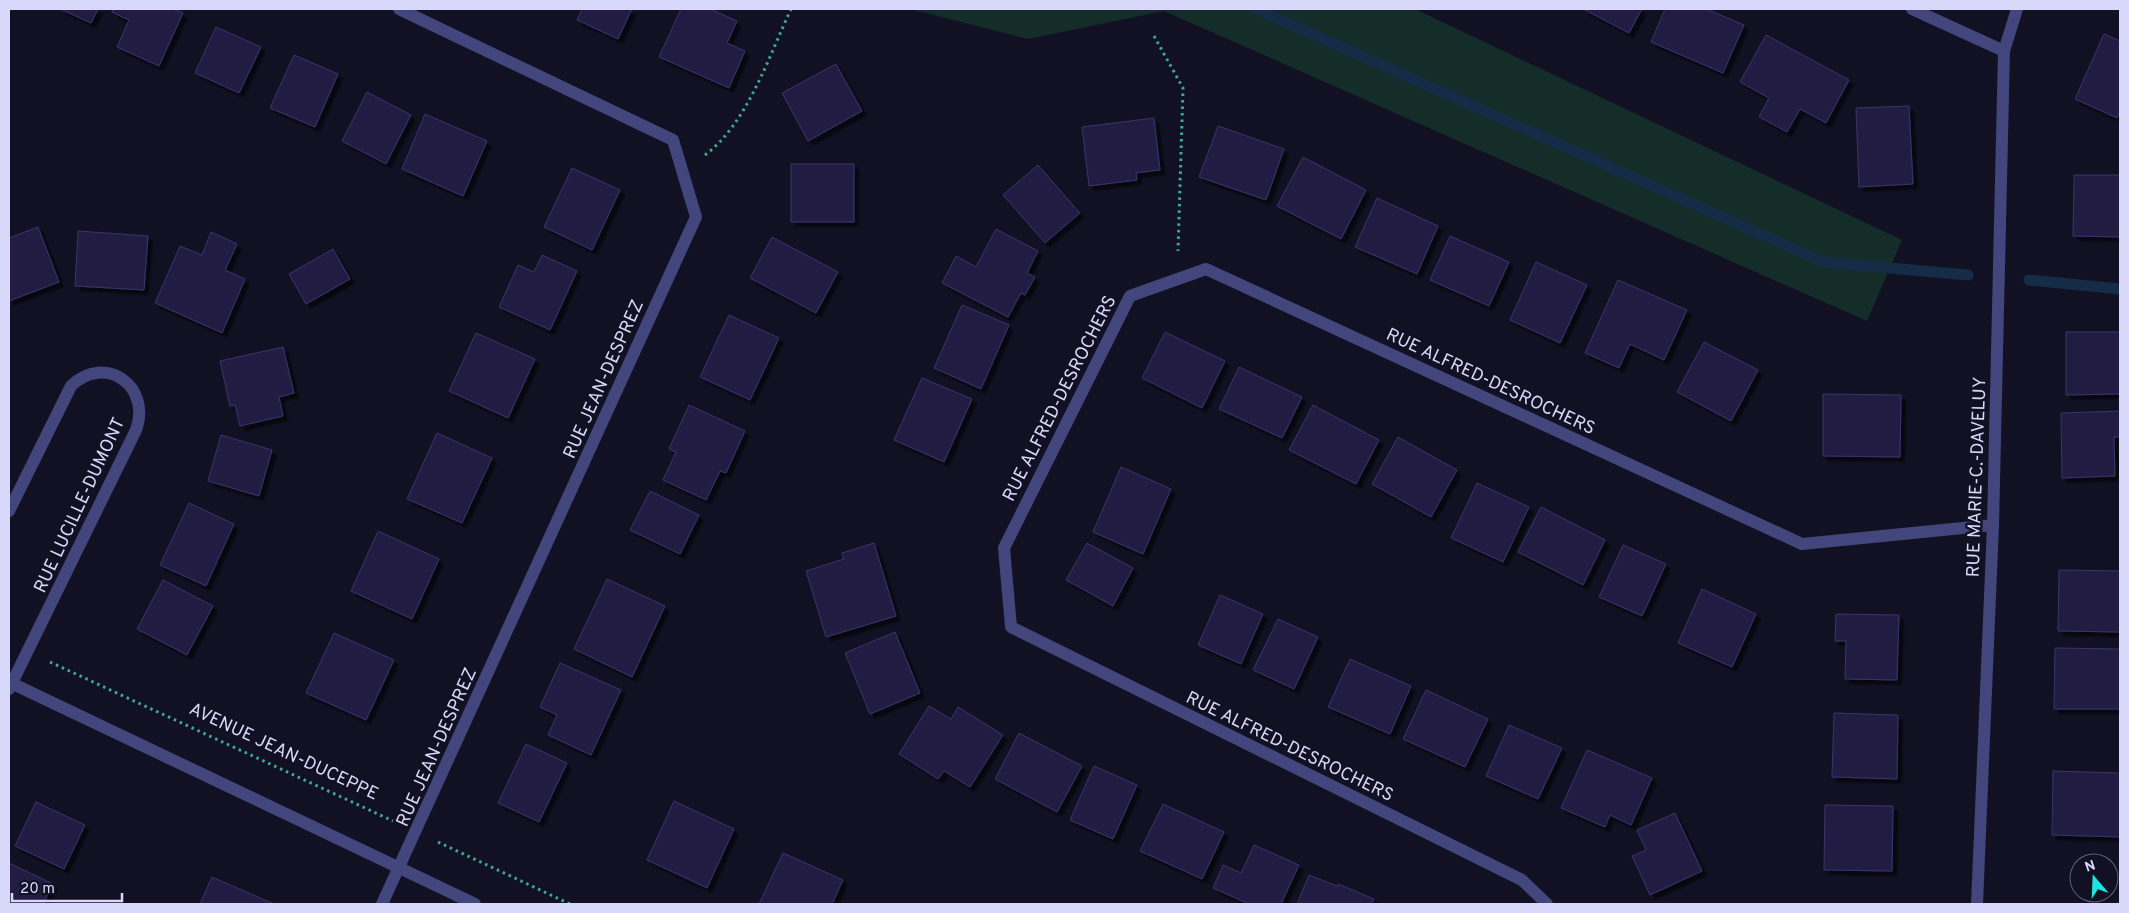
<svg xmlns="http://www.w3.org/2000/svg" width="2129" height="913" font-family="Overpass,sans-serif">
	<defs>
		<filter id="shadow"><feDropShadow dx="4.5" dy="4.5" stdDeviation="1" flood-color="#0009"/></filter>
	</defs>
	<rect width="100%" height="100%" fill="#121123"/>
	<path fill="#152d29" d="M910,9H1415L1902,240L1867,321L1164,11L1028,39Z"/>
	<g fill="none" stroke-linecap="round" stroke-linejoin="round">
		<path stroke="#142c45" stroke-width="11" d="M1256,9L1823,262L1968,275
			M2029,280L2120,289"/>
	</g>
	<path fill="#231f42" stroke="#39346c" filter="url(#shadow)" d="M60,9H98L91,23Z
		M113,9H173L183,13L159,66L117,47L129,20L112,12Z
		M582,9H632L618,39L577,20Z
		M681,9H710L737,21L727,43L745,51L729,88L659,57Z
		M1583,9H1642L1629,33Z
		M1665,9H1706L1744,25L1723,73L1651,42Z
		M216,27L261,47L239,93L195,73Z
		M2104,34L2120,41V111L2117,118L2075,99Z
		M1766,35L1849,80L1826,123L1800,109L1787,132L1759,117L1769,98L1740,82Z
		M294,55L338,74L315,127L270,108Z
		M836,64L862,111L808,141L782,93Z
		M367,92L411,115L386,164L342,141Z
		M1909,106L1913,184L1859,187L1856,108Z
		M425,114L487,141L463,196L402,169Z
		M1154,118L1160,170L1136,173L1137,180L1089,186L1082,127Z
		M1218,126L1284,149L1266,200L1199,177Z
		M1303,157L1366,190L1341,239L1277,206Z
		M791,164H854V222H791Z
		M1038,165L1080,213L1045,243L1003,195Z
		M572,168L620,190L592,250L544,227Z
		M2074,175H2120V237L2073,236Z
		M1377,198L1438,226L1417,274L1355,247Z
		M38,227L59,282L9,301V238Z
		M996,229L1038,251L1027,273L1035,277L1025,295L1021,293L1008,317L942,283L956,256L976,267Z
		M78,231L148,236L144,290L75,286Z
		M211,232L237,244L225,270L245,279L222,333L155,303L180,246L202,255Z
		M1450,236L1509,262L1489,306L1430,280Z
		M772,237L838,272L816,313L750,278Z
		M333,249L350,279L306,304L289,274Z
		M542,255L577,271L550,330L499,307L518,265L534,272Z
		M1536,262L1587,285L1560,343L1510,320Z
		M1618,280L1687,310L1664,360L1630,344L1619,368L1585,353Z
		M962,305L1009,325L981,389L934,368Z
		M729,315L779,338L750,400L700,377Z
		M1165,332L1225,361L1202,408L1142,378Z
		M2066,332H2120V394L2066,395Z
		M476,333L535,359L508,418L449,391Z
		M1704,342L1758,370L1731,421L1677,392Z
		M283,347L294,393L279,397L283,416L240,426L235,405L230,406L220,361Z
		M1239,367L1302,397L1282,438L1219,409Z
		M922,378L972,399L944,462L894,440Z
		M1823,394L1901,395L1900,457L1823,456Z
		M689,405L745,431L726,473L720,471L706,500L663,480L676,452L669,449Z
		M1313,405L1379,440L1356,484L1289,450Z
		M2120,411V437H2114L2115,476L2062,478L2061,413Z
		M437,433L492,458L462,523L407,499Z
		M221,435L272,450L259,496L208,481Z
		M1398,437L1457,470L1431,517L1372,484Z
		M1121,467L1171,489L1143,554L1093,532Z
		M1477,483L1529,507L1503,562L1451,538Z
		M650,491L699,515L680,554L630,530Z
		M189,503L234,524L206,586L160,565Z
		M1541,507L1605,540L1583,585L1518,552Z
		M378,531L439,559L412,619L351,591Z
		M874,543L896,616L826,637L806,571L844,559L842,553Z
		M1087,543L1133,568L1113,606L1066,580Z
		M1623,545L1666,564L1642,616L1599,597Z
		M2059,570L2120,571V632L2058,631Z
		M607,579L665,606L632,677L574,649Z
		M163,580L213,606L187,655L137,629Z
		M1702,589L1756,614L1732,667L1678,643Z
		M1220,595L1263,614L1241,664L1198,645Z
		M1836,614L1899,615L1897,680L1845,679L1846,641H1835Z
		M1278,619L1318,637L1294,689L1253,670Z
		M895,632L920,693L870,714L845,653Z
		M334,633L394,660L366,720L306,693Z
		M2055,648L2120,649V709H2054Z
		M1350,659L1411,686L1390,734L1328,707Z
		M560,663L621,690L591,755L548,735L557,715L540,707Z
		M1426,690L1488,719L1465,767L1403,739Z
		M929,706L951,719L958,707L1003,735L970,787L944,771L938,779L899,754Z
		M1834,713L1898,715L1897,779L1832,777Z
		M1509,725L1562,748L1538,799L1486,776Z
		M1019,733L1082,766L1057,812L995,779Z
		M526,744L567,763L539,822L498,803Z
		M1587,750L1652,778L1631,825L1610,815L1605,827L1561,808Z
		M1094,766L1137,785L1113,839L1070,820Z
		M2053,771L2120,773V837L2052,835Z
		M674,801L734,829L707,888L647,860Z
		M36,802L85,825L64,869L15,846Z
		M1163,804L1224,832L1202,879L1140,851Z
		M1825,805L1893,806L1892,871L1824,870Z
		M1675,813L1702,871L1650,895L1632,856L1646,850L1637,830Z
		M1254,845L1299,865L1281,904H1249L1213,888L1223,865L1241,873Z
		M783,853L843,880L832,904H759Z
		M9,863L53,884L43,904H9Z
		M1309,875L1337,886L1338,884L1374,899L1371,904H1297Z
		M212,877L274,904H200Z"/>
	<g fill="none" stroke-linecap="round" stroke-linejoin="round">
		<path stroke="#3daa97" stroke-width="3" stroke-dasharray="2.5 4" stroke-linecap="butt" d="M1154,36L1183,88L1178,251
			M705,155C747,124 769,56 791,9
			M50,662L393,821
			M438,842L570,904"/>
		<path stroke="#42467d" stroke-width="12" d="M1912,9L2004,51
			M9,511L71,386C105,353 152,386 136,430L9,689
			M9,682L475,904
			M382,904L696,217L673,140L399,9
			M1547,904L1522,880L1011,627L1004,548L1130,296L1206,269L1802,544L1993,525
			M1977,904L1993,525L2004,51L2017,9"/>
	</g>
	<g text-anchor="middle" stroke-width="5" stroke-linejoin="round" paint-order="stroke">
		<g font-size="18" fill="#d8d8fb" stroke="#121123">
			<text transform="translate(603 379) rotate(-66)" y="6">RUE JEAN-DESPREZ</text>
			<text transform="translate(1491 381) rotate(25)" y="6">RUE ALFRED-DESROCHERS</text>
			<text transform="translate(1059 398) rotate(-63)" y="6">RUE ALFRED-DESROCHERS</text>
			<text transform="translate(1976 477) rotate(-88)" y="6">RUE MARIE-C.-DAVELUY</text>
			<text transform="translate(79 505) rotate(-65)" y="6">RUE LUCILLE-DUMONT</text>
			<text transform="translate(1290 746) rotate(26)" y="6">RUE ALFRED-DESROCHERS</text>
			<text transform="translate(436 747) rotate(-66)" y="6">RUE JEAN-DESPREZ</text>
			<text transform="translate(284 751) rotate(25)" y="6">AVENUE JEAN-DUCEPPE</text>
		</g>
	</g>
	<rect width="2129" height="913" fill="none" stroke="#d8d8fb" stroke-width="20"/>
	<g transform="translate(2094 878) rotate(341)"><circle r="24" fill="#121123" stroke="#616179"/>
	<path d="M0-4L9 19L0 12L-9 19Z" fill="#1ae5e3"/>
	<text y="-8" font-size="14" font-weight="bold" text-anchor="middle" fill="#d8d8fb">N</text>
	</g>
	<path d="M12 893v8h110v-8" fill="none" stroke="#d8d8fb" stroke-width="2.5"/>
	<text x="20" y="893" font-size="15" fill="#d8d8fb" stroke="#121123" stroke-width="4" paint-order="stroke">20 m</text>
</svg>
